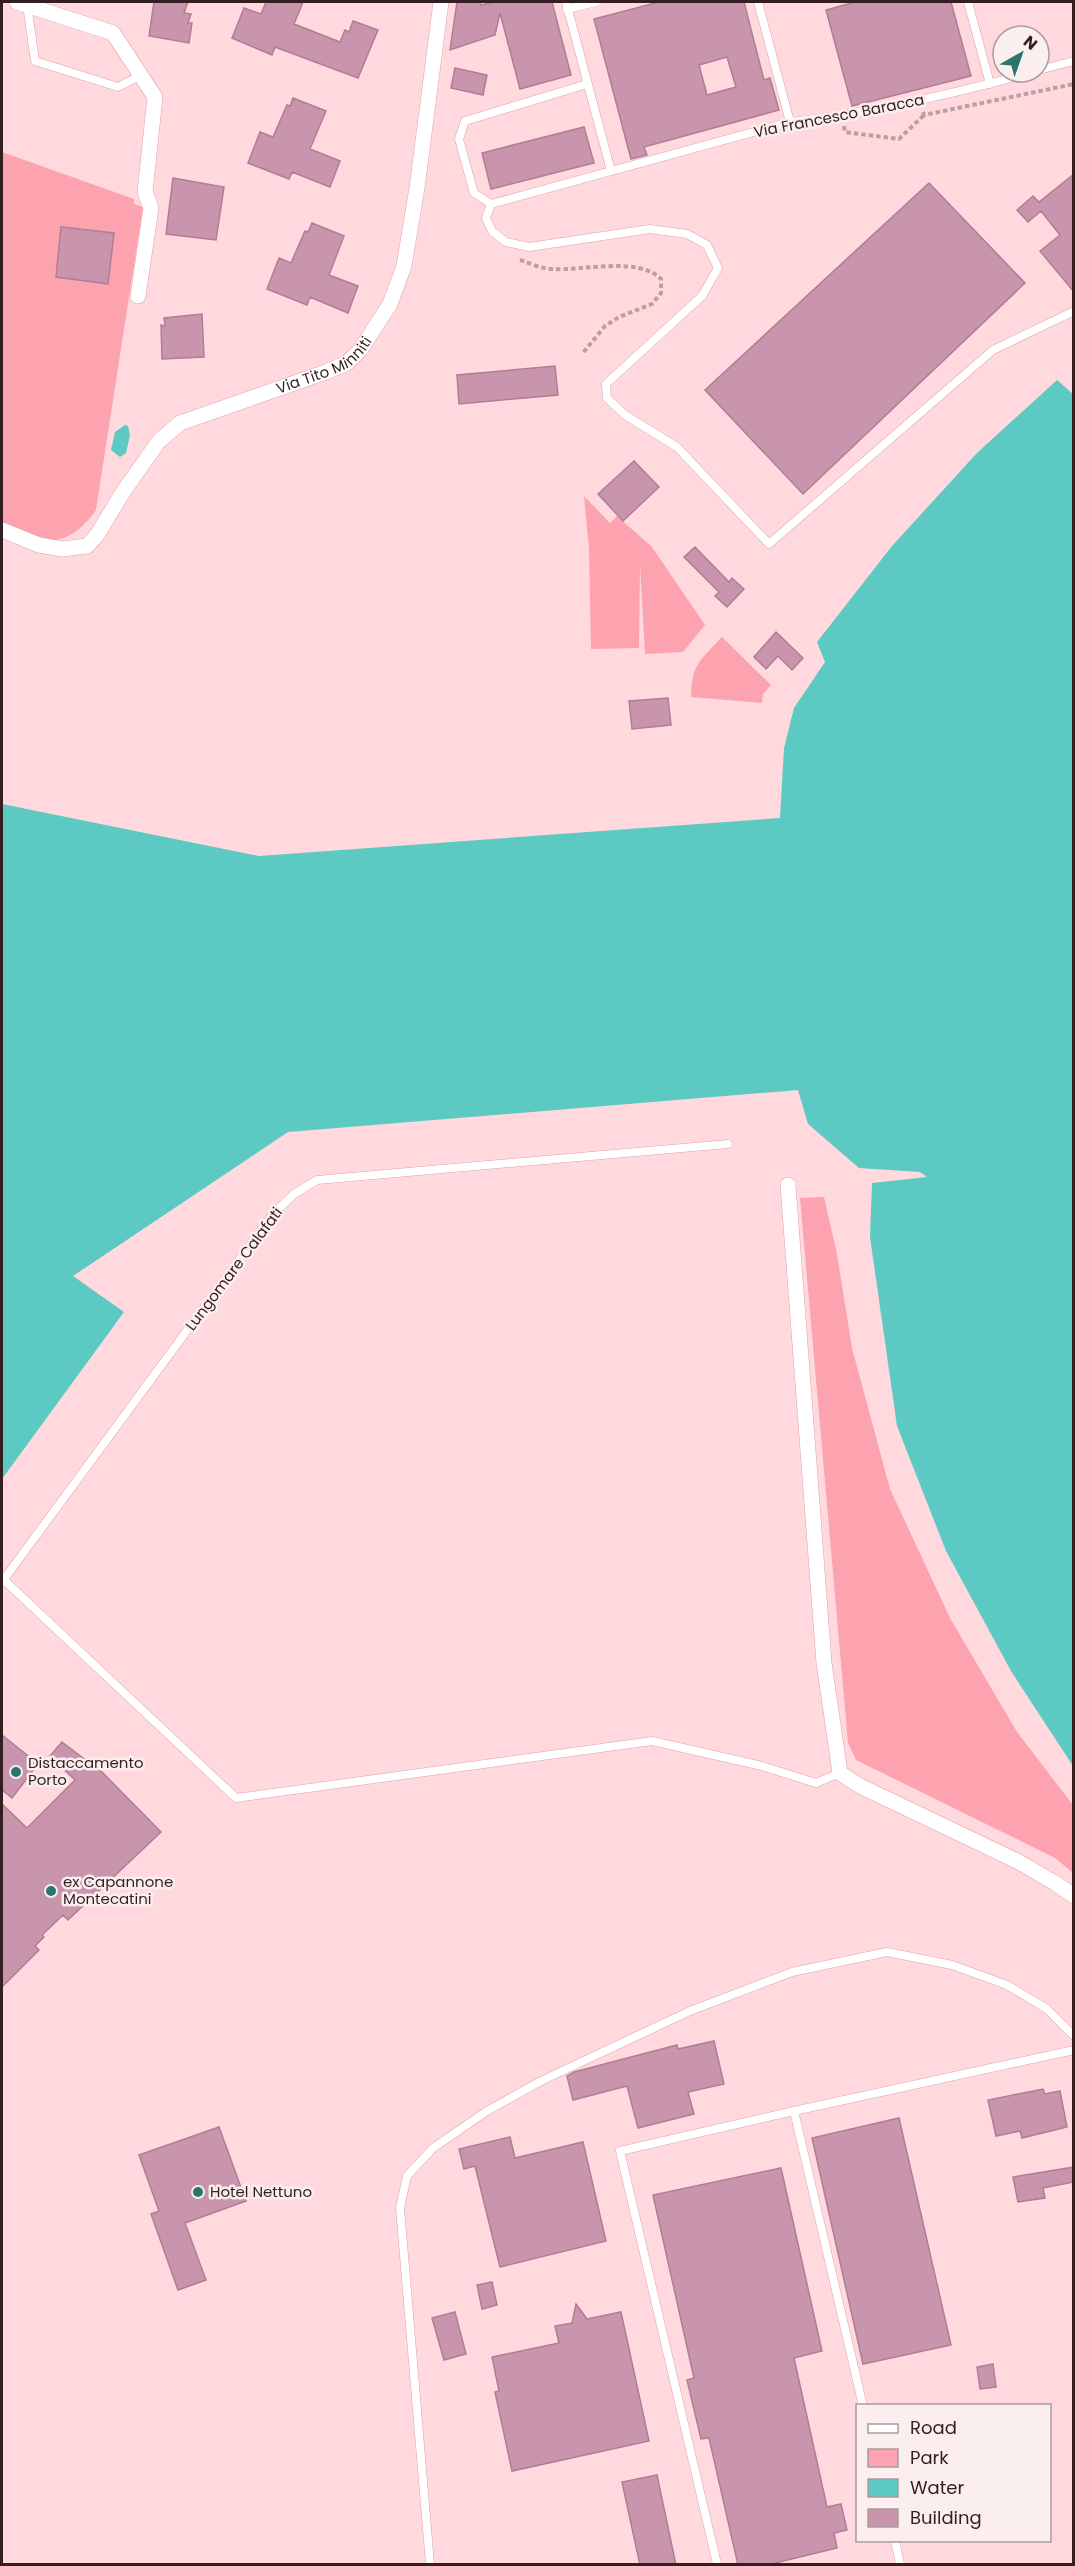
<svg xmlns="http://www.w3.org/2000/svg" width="1075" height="2566" font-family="Poppins,sans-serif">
	<rect width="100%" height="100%" fill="#ffd9de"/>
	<path fill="#fda3b0" d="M2,152L134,199V204L143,207L96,510C85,526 67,543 46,540C32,539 15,529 2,524Z
		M584,496L610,523L617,516L652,547L705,625L683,652L645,654L640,565L639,648L591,649L589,549Z
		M722,637L771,685L763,694L762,703L691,697C692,663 700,661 722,637Z
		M824,1197L837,1254L852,1348L890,1489L950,1618L1017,1732L1073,1805V1873L1055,1858L856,1760L848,1743L800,1198Z"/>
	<path fill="#5cc9c2" d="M1057,380L1074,395L1073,1766L1011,1671L946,1551L897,1426L870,1237L872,1183L927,1177L920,1172L859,1168L808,1124L798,1090L288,1132L73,1276L124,1312L2,1479V804L259,856L780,818L784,748L794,708L825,662L817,642L892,546L977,453Z
		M125,425L128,426L130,435L126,453L120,457L111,450L115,432Z"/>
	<path fill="#c995ad" stroke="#b07d95" stroke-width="1.5" fill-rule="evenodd" d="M154,2H188L184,13L191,14L188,23H192L189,43L149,36Z
		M266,2H303L294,24L340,42L345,30L349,32L353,21L378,30L358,78L275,47L272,55L232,38L244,8L261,14Z
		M457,2H480L481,5L495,2H552L571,75L520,89L500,13L495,35L450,50Z
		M659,2H744L764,80L770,78L779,110L644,147L647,155L631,159L594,19ZM727,57L736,87L707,95L699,65Z
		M855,2H951L971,76L852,106L826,10Z
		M455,68L487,75L483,95L451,88Z
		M293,98L326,111L310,149L340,161L330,187L292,172L289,179L248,163L260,132L273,137L287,105L290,106Z
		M584,127L594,163L491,189L482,153Z
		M1074,174V292L1040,251L1060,235L1041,211L1028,222L1017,210L1033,196L1039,202Z
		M173,178L224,187L216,240L166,234Z
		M929,183L1025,283L803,494L705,390Z
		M312,223L344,236L329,275L358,286L348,313L310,297L307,305L267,289L279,258L291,263L305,231L308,232Z
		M61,227L114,233L108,284L56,277Z
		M202,314L204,357L162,359L161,325L165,326L164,318Z
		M555,366L558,395L459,404L457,375Z
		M634,461L659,487L623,521L598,494Z
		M695,547L729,582L732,578L744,589L727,607L715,596L719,592L684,557Z
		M776,632L803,658L792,670L778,656L766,669L754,657Z
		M668,698L671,725L632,729L629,701Z
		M2,1735L38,1764L12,1798L2,1790Z
		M62,1742L91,1764L93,1763L161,1832L68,1920L63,1915L42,1935L44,1937L35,1946L39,1950L2,1987V1804L27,1828L75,1780L50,1756Z
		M714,2041L724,2084L688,2092L694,2114L638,2128L627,2086L573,2100L567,2076L574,2072L677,2045L678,2049Z
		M1043,2089L1045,2094L1060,2091L1067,2127L1022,2138L1020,2131L996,2136L988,2100Z
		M899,2118L951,2345L863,2364L812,2138Z
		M219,2127L246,2201L185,2223L206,2280L178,2290L151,2214L159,2211L139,2155Z
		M510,2137L515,2158L583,2142L606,2241L500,2267L475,2166L464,2169L459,2149Z
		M1074,2167V2182L1043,2188L1045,2198L1018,2202L1013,2177Z
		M781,2168L822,2351L794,2358L827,2507L841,2504L847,2530L834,2533L837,2548L767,2565H738L709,2438L701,2439L687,2380L694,2378L653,2195Z
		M492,2282L497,2305L482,2309L477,2285Z
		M576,2304L587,2319L621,2312L649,2441L512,2471L495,2392L499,2391L492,2357L559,2343L555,2326L572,2323Z
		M455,2312L466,2354L444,2360L432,2318Z
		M993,2364L996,2387L980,2389L977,2367Z
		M657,2475L676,2565H640L622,2482Z"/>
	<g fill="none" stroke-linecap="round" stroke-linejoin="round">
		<defs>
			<path id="service" d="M566,2L611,171
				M758,2L790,122
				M968,2L990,84
				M27,5L35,61L118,87L141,75
				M567,9L596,2
				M1039,70L1074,61
				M587,84L465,121L459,139L474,193L491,204L790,122C872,113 953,94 1033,72
				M491,204L486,218L492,231L506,242L529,247L650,229L687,234L707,245L718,268L702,296L606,384L607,398L625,415L677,447L769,544L993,350L1074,311
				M4,1580L236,1798L652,1741L762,1766L816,1783L840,1773
				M2,1582L272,1215L294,1194L317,1180L728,1144
				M794,2111L863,2406
				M895,2540L900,2564
				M430,2564L400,2208L407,2176L433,2148L487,2111L541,2081L690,2011L792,1972L887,1952L952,1965L1007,1985L1047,2009L1074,2036
				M717,2564L620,2151L794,2111L1074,2050"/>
			<g id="minor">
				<path d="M17,2L113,33L155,97L145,192L151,208L138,296"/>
				<path id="s1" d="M2,530L39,545L62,549L87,546L97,535L123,492L159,441L180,423L326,372L347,363L361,349L390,304L404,266L417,188L441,2"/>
				<path d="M788,1185L824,1663L840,1773L860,1786L1017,1861L1055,1883L1074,1896"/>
			</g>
		</defs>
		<use href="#service" stroke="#dea3ab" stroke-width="9"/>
		<use href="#minor" stroke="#dea3ab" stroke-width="16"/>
		<path stroke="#bf9ea3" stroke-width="4" stroke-dasharray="4.5 3" stroke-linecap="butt" d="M923,112L924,115L1074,84
			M844,126L845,132L899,139L924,115
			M520,260C530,263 541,269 552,269C582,271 639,256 661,279V293L652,304L619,317L605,326L582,354"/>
		<use href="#service" stroke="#fff" stroke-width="8"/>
		<use href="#minor" stroke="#fff" stroke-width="15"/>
	</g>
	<g fill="#2b7470" stroke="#fbeeef" stroke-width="2">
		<circle cx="16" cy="1772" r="6"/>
		<circle cx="51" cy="1891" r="6"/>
		<circle cx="198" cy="2192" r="6"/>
	</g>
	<g text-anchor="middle" stroke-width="5" stroke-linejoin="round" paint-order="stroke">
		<g font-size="15" fill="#341e22" stroke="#fbeeef">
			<text transform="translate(839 116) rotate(-11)" y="5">Via Francesco Baracca</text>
			<text dy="5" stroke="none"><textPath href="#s1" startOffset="400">Via Tito Minniti</textPath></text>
			<text transform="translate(234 1269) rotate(-53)" y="5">Lungomare Calafati</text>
		</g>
		<g font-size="15" fill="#341e22" stroke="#fbeeef" text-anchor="start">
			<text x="28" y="1768">Distaccamento<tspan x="28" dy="17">Porto</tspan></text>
			<text x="63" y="1887">ex Capannone<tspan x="63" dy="17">Montecatini</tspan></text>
			<text x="210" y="2197">Hotel Nettuno</text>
		</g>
	</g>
	<rect width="1075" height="2566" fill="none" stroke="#341e22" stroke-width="6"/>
	<rect x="856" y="2404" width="195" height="138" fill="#fbeeef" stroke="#ab9b9d" stroke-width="1.5"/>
	<rect x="868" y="2424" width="30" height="9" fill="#ffffff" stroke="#ab9b9d" stroke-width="1.5"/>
	<text x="910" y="2434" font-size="18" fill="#341e22">Road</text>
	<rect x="868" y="2449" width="30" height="18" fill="#fda3b0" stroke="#ab9b9d" stroke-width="1.5"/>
	<text x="910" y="2464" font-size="18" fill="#341e22">Park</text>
	<rect x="868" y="2479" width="30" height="18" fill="#5cc9c2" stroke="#ab9b9d" stroke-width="1.5"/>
	<text x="910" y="2494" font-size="18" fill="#341e22">Water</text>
	<rect x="868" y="2509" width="30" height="18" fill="#c995ad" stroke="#ab9b9d" stroke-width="1.5"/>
	<text x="910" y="2524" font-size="18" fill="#341e22">Building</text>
	<g transform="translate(1021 54) rotate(40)"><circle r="28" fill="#fbeeef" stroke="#ab9b9d" stroke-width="1.5"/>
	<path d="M0-4.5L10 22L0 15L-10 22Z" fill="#2b7470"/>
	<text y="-9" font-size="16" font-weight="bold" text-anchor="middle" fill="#341e22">N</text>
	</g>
</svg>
